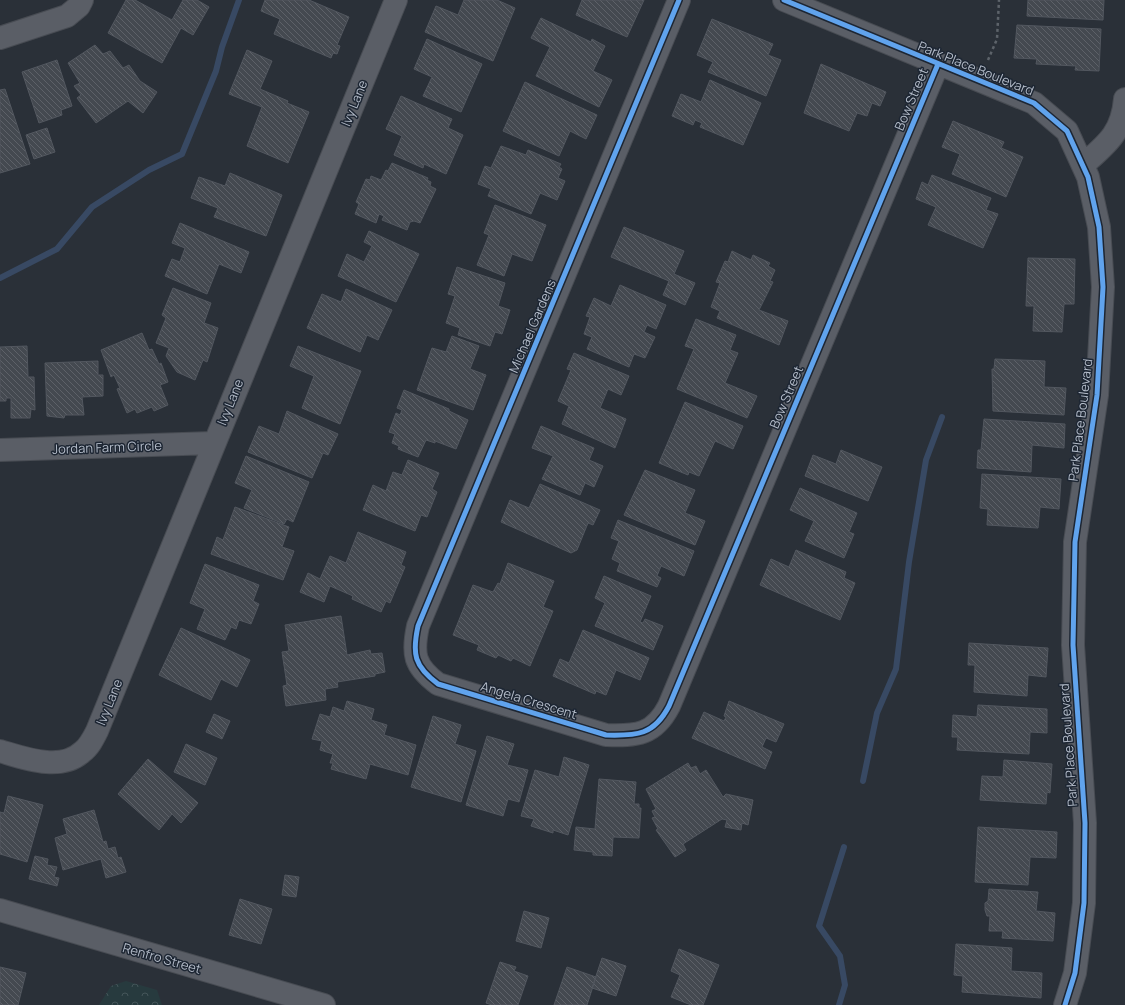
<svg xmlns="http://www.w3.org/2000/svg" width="1125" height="1005" font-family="Manrope,sans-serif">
	<defs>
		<pattern id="forest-crowns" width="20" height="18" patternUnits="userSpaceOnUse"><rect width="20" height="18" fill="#273a3e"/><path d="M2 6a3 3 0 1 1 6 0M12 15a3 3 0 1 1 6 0" fill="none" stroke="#445559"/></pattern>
		<pattern id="building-back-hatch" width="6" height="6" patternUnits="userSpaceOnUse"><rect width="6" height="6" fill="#444950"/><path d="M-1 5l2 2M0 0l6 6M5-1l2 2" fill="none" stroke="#5d6168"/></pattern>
	</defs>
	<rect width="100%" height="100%" fill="#2a3038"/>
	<path fill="url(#forest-crowns)" d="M126,981L157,990L162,1005H99L111,986Z"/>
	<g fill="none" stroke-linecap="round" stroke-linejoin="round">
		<path stroke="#384963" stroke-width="6" d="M0,278L57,249L92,207L149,170L182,154L216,71L222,47L239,0
			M863,781L877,713L896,669L909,562L926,460L942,417
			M839,1005L845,985L840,956L819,926L844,847"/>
	</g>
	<path fill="url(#building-back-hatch)" stroke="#52575f" d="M126,0H135L172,20L183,0H197L209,7L193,35L181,28L162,63L108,33Z
		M265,0H309L349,17L337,45L340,46L337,54L333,53L331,58L274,34L280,19L261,11Z
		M464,0H497L515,8L493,61L425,32L436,6L458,15Z
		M582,0H644L627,37L576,15Z
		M1028,0H1104L1103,20L1027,16Z
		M541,18L591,42L592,39L605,46L593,71L612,80L599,107L536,76L550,47L531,38Z
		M712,19L773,44L768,55L781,60L766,96L708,72L713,62L697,55Z
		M1017,25L1101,29L1099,71L1075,70L1076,66L1036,64L1037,59L1014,58Z
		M427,39L482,64L461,112L423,96L432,77L414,69Z
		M95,45L103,54L110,51L123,68L129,65L140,81L157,92L143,113L128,101L96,123L77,98L81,95L74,86L80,83L68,63Z
		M247,50L272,61L260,89L288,101L287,103L309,112L288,163L247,146L262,107L229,94Z
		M57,60L72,106L61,110L62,115L39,123L22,72Z
		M821,64L886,92L880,106L872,103L867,116L857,113L849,131L804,113Z
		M710,80L761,103L743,145L700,127L702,123L695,120L693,125L672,116L681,94L701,102Z
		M525,82L597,115L586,139L570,131L559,156L503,131Z
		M5,89L30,164L0,173V90Z
		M401,96L452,119L448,128L463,135L446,174L424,164L423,168L394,155L402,136L386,129Z
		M953,121L1004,142L1001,148L1023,157L1006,197L952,174L960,154L942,147Z
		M47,128L55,152L34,159L26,135Z
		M501,146L526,155L528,150L561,164L559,167L562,169L558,178L565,181L557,200L540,193L531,214L488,196L491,189L478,184L485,166L491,168Z
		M392,163L428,178L427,180L431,182L430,186L436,189L420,223L414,221L410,222L407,230L382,220L384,216L379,214L376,223L355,214L359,204L356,202L366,179L370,180L371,176L381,180L386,170L388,171Z
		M230,173L282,195L266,236L214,217L218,208L191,198L199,177L225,186Z
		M932,175L991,198L986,210L998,214L983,248L928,225L936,207L916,199L922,182L928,185Z
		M495,205L546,225L532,261L512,254L504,276L477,265L489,235L484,233Z
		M180,223L249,252L241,273L219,264L207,294L165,276L172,259L180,262L185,248L172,243Z
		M624,227L684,251L674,274L695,283L685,305L663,295L669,281L611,257Z
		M369,231L419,254L396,302L338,276L347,254L364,262L372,246L364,242Z
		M732,251L751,260L753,255L770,263L768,266L775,270L770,281L773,282L759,310L788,321L779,345L717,318L720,311L711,307L720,283L716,282L725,261L728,262Z
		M1028,258L1075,259L1074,304H1064L1062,332L1033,331L1034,306H1026Z
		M457,267L505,283L498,306L510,310L502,334L495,332L490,346L458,335L460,328L446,323L455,296L448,294Z
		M620,285L666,305L656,329L647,325L644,332L655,337L645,358L634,354L629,367L587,349L592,337L584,334L590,317L586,316L594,298L611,306Z
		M173,288L211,303L204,323L218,328L207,362L203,360L195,380L177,372L166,356L169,348L156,343L166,318L162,315Z
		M346,289L392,310L378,340L367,335L360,352L307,328L322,294L341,302Z
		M696,319L736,335L730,350L738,353L725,383L757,396L747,418L677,389L694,349L685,346Z
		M142,333L149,350L152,349L159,364L161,363L168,382L160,385L168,405L154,411L152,407L137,413L135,409L127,413L117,389L120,388L114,375L111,377L101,350Z
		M452,336L479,346L470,369L486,375L473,410L417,390L432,348L446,352Z
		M27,346L28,377H34L35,410L31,409L30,418H11V398H6V401H0V347Z
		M298,346L361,371L340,424L302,408L314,376L290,366Z
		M574,353L629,376L621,395L608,389L600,408L626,419L615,448L562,424L569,406L558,401L571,370L567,369Z
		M995,359L1045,361L1044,387L1066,388L1064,415L993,411L992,369H994Z
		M98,361V375H103V396L82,397L84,415H65L64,418L47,416L45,363Z
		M404,390L449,409V411L468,420L456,449L435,441V443L426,440L418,457L398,449L399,446L392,443L395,434L389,432L396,413L400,415L402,410L397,408Z
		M685,402L743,426L733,449L715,441L699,476L689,472L688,475L659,463Z
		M287,411L338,434L328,455L323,453L312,478L248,452L259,426L279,434Z
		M984,419L1065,424L1064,448L1032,445L1031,472L977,468L978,450H981Z
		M541,426L594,448L589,460L603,466L594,487L585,483L580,495L542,479L553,456L532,448Z
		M841,450L882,467L868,501L805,476L813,455L836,464Z
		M246,456L309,482L293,522L287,519L284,524L244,508L252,490L235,483Z
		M408,460L439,473L432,489L437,492L427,517L421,515L415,531L363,510L373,485L386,491L393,472L402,475Z
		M645,470L695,490L685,513L705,521L695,545L624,515Z
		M982,474L1061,479L1059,509L1040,507L1038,528L987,525L988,509L980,508Z
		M540,484L600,510L593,525L588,523L577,550L571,553L501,522L510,500L529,508Z
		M800,488L857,513L849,532L854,534L844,558L805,541L814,521L790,510Z
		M235,507L289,527L282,547L294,551L283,580L211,554L217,537L223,540Z
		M618,520L694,551L684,576L661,566L657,576L661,578L657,587L617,571L620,563L612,559L619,541L611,538Z
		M358,532L406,552L401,565L405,567L390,603L386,601L381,612L352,599L353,596L330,586L324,602L300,592L308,573L320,579L330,556L346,563Z
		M796,550L846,572L844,578L855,583L840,620L760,585L771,559L789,567Z
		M508,563L554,581L543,607L553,611L530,666L513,658L511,661L498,655L496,658L477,650L479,645L453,635L473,585L493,592L498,583L500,584Z
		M205,564L259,585L253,601L259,604L251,624L239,620L236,629L231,627L225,640L197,629L205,609L190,603Z
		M604,576L651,596L640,622L643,623L645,619L663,626L653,650L595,626L605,603L595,598Z
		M341,616L347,655L370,650L371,654L382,653L385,672L375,674V676L337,682L338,687L325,689L326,700L286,706L283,686L287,685L282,652L289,651L285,625Z
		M181,628L250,660L237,687L221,679L211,700L159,675Z
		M583,630L649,658L640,680L616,670L606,695L596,691L595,694L553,676L560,659L569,663Z
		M969,643L1048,648L1046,677L1028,675L1027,696L974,692L975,665H968Z
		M347,701L374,709L371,720L387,725L384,735L416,745L408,775L370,764L366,779L331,769L333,763H330L333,754L320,750L322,741L312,739L320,714L330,717L333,707L344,711Z
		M729,701L784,724L776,742L766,738L762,747L772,752L765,769L692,738L704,712L724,721L726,717L724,716Z
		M978,705L1047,709V733L1030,732L1029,754L957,750L958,737H952L953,715L977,717Z
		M214,714L230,721L222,739L206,732Z
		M433,716L461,725L455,744L476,751L461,802L411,787Z
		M487,736L514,744L507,765L528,770L519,802L508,799L503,816L466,805Z
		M186,744L217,758L205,785L174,772Z
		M564,757L589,765L568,835L553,830V833L531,826L534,819L521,816L535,770L559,777Z
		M148,759L198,803L181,823L172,814L159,830L118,794Z
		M1004,760L1052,764L1050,793L1047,792L1046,804L980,800L982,776L1003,777Z
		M688,763L691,768L696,766L700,774L706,770L723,797L726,794L753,800L748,825L742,823L741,830L725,827L727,820L722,819L683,844L686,850L675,857L656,830L658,829L652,818L655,817L652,811L656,809L646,789Z
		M599,779L636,782L634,804H639V808H641L639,838L613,837L612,856L593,855V852L574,850L576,827L595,829Z
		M8,796L43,805L27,862L0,854V812L4,813Z
		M94,810L103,842L106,841L108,849L115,847L118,858L121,857L126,872L106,878L101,859L63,870L55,838L67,834L63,819Z
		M978,827L1057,832L1056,858L1030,857L1028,885L975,882Z
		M35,856L48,859L47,865L57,867L54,877L59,878L57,886L29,879Z
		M285,875L299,877L296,897L282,895Z
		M989,889L1038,892L1036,911L1055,913L1053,941L1002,938L1003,931H989L990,916H987L985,910V903L988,901Z
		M240,899L272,909L261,944L229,935Z
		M524,911L549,918L541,948L516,941Z
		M956,944L1012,948L1011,971L1042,973L1041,998L962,992L963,976L954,975Z
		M679,949L719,965L703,1005H691L671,997L680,975L671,971Z
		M602,958L626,966L616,996L592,988Z
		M500,962L516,967L514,971L528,976L518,1005H492L486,1003Z
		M0,967L26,973L18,1005H0Z
		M567,967L596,977L587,1005H554Z"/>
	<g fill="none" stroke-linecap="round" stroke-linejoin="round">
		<defs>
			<path id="minor" d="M679,0L418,626C412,654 414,666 438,684L606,735C637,736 654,735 669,706L938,64
				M784,0L1034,103L1067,131L1088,177L1099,227L1103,287L1097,395L1075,542L1073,645L1085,823L1084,903L1075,973L1065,1005
				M0,38L67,16L79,6L82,0
				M1083,165C1107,144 1122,133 1125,99
				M0,450L213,443
				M0,751C24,758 61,772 82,752C89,747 93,739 97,731L396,0
				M0,910L324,1005"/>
		</defs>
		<use href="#minor" stroke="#484c53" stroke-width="24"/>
		<path stroke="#5d636a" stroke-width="2.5" stroke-dasharray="3 3" stroke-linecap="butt" d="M988,60L997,39L999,0"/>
		<use href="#minor" stroke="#5a5e66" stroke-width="22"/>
		<defs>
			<path id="cycleway" d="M679,0L418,626C412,654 414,666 438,684L606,735C637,736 654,735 669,706L938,64
				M784,0L1034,103L1067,131L1088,177L1099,227L1103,287L1097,395L1075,542L1073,645L1085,823L1084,903L1075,973L1065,1005"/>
		</defs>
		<use href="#cycleway" stroke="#1d2633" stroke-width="8"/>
		<use href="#cycleway" stroke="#60a3ed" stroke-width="5"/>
	</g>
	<g text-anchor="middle" stroke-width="3" stroke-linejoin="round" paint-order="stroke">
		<g font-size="13" fill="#b4bcc9" stroke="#1d2633">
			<text transform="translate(976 68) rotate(22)" y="5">Park Place Boulevard</text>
			<text transform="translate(911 99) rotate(-67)" y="5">Bow Street</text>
			<text transform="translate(354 103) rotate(-68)" y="5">Ivy Lane</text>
			<text transform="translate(532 326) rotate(-67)" y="5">Michael Gardens</text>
			<text transform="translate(786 397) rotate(-67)" y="5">Bow Street</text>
			<text transform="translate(230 402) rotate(-68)" y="5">Ivy Lane</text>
			<text transform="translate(1080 420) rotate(-83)" y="5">Park Place Boulevard</text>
			<text transform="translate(107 447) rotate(-2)" y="5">Jordan Farm Circle</text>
			<text transform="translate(529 700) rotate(17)" y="5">Angela Crescent</text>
			<text transform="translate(109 702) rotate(-68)" y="5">Ivy Lane</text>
			<text transform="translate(1068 745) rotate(-94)" y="5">Park Place Boulevard</text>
			<text transform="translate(162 958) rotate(16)" y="5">Renfro Street</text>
		</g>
	</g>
</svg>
